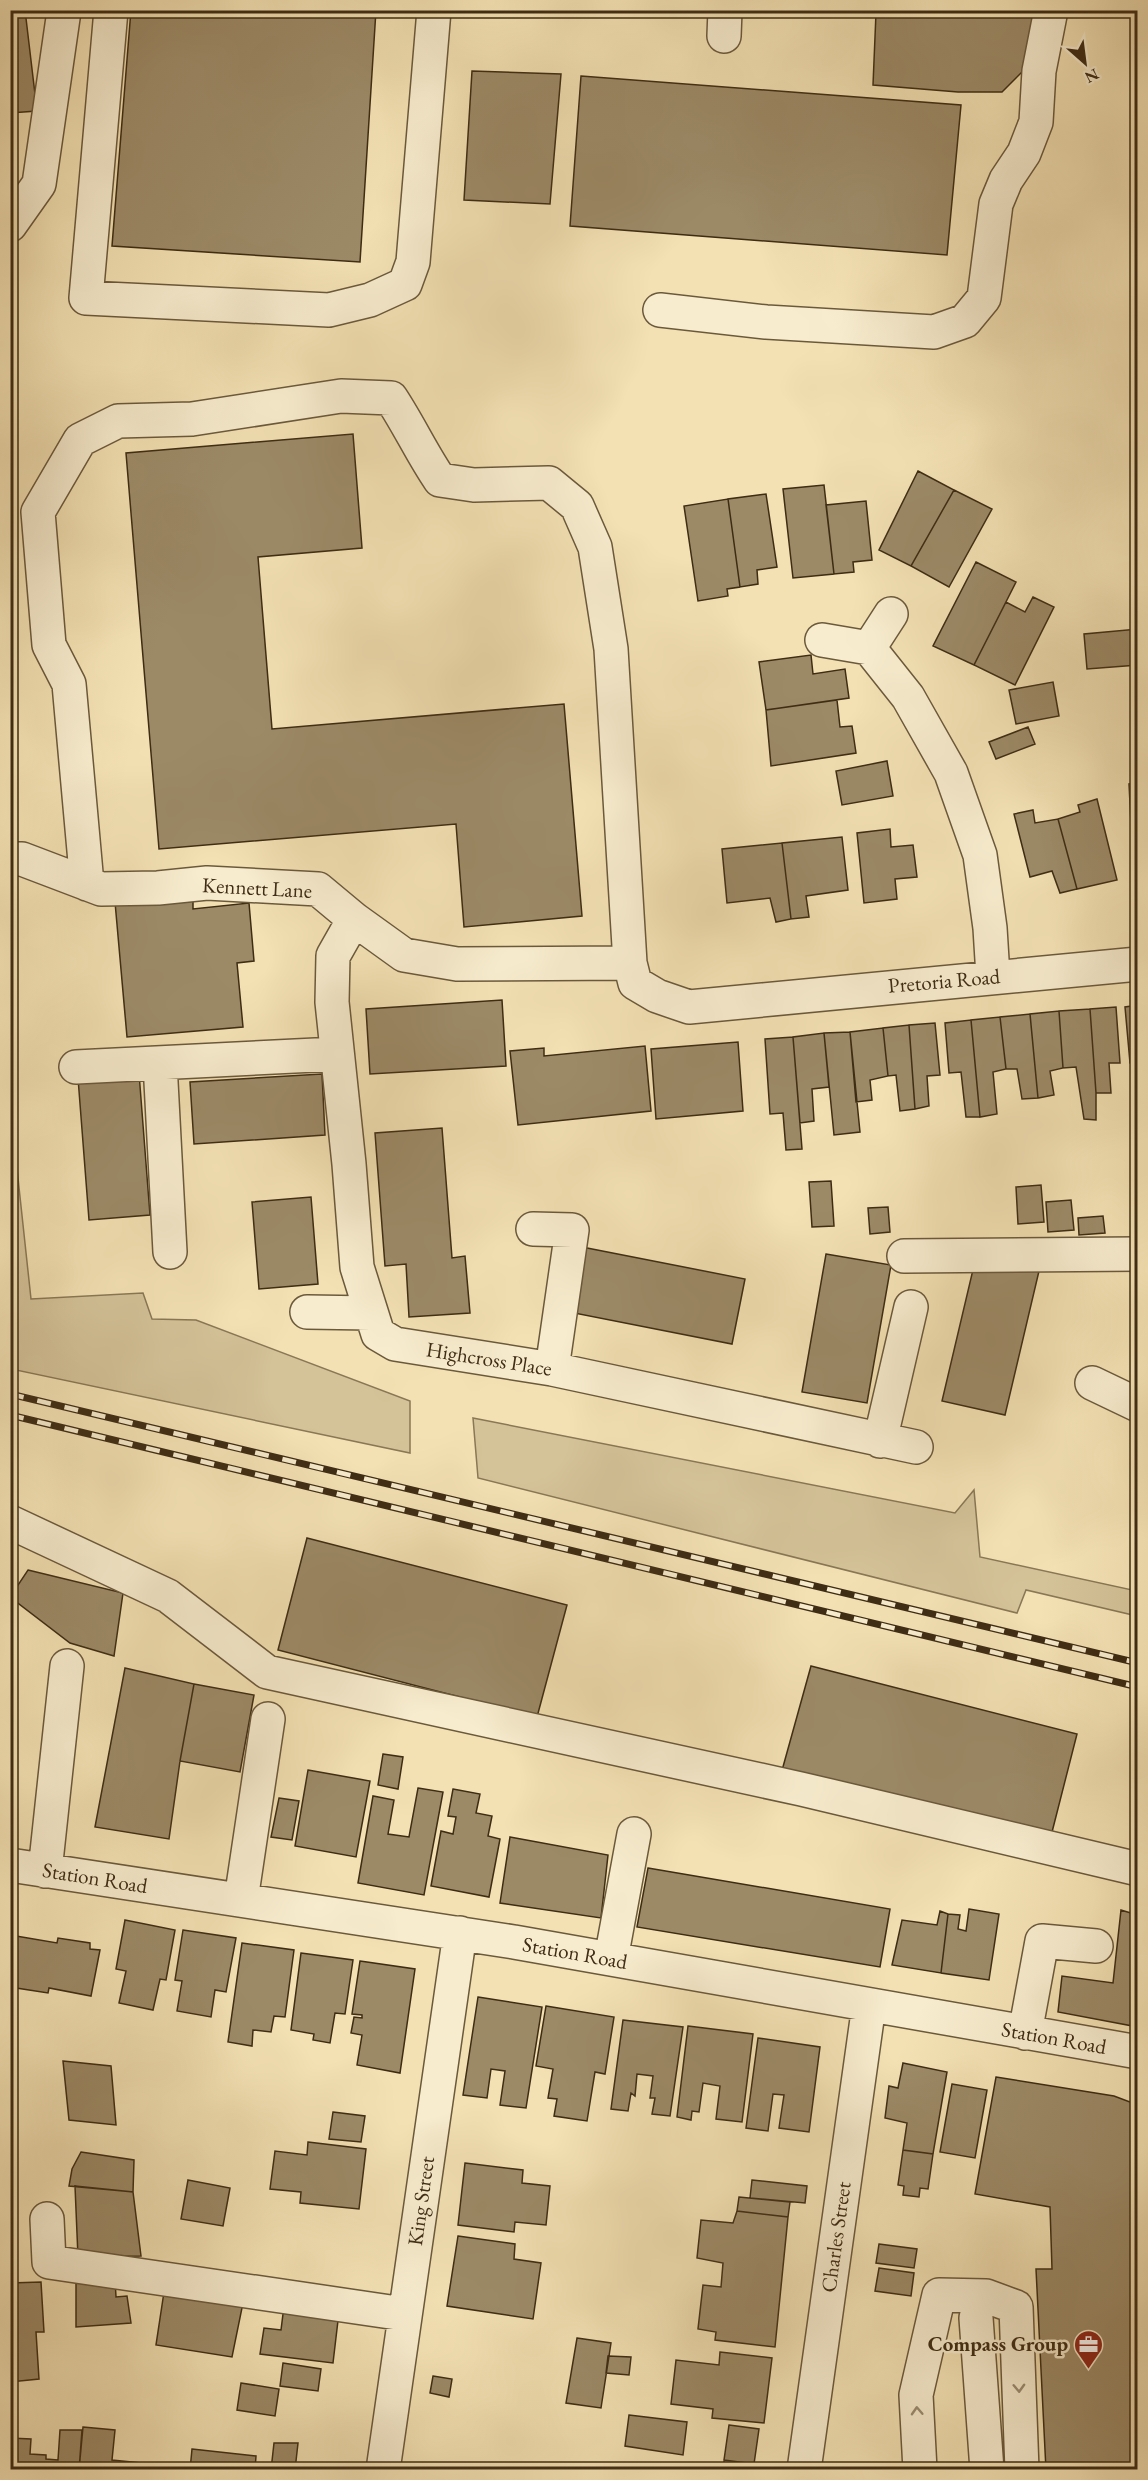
<svg xmlns="http://www.w3.org/2000/svg" width="1148" height="2480" font-family="'EB Garamond',serif">
	<rect width="100%" height="100%" fill="#f3e1b3"/>
	<filter id="stains"><feTurbulence type="fractalNoise" baseFrequency=".00333" numOctaves="4"/><feColorMatrix values="0 0 0 0 .2 0 0 0 0 .09 0 0 0 0 .02 0 0 0 .5 -.17"/></filter>
	<radialGradient id="worn" r=".72"><stop offset=".6" stop-color="#630" stop-opacity="0"/><stop offset="1" stop-color="#630" stop-opacity=".3"/></radialGradient>
	<path fill="#d4c298" stroke="#897756" stroke-width="1.5" d="M11,1113L31,1299L143,1293L152,1319L196,1320L410,1401V1453L11,1369Z
		M473,1418L955,1513L974,1490L980,1557L1137,1591V1616L1026,1590L1017,1613L478,1478Z"/>
	<path fill="#9c8a67" stroke="#3e2c14" stroke-width="1.5" d="M10,10H25L37,111L10,113Z
		M131,10H376L360,262L112,246Z
		M885,10H1037L1034,60L1002,92H958L873,85L876,13H885Z
		M472,71L561,74L550,204L464,200Z
		M581,76L961,105L947,255L570,226Z
		M353,434L362,548L258,557L272,729L564,704L582,916L464,927L456,824L159,849L126,453Z
		M918,471L954,490L911,566L879,550Z
		M824,485L834,574L793,578L783,489Z
		M954,490L992,509L949,587L911,566Z
		M766,494L777,567L757,570L758,584L740,587L728,499Z
		M728,499L740,587L727,589L728,596L698,601L684,506Z
		M866,501L872,560L853,562L854,572L834,574L826,505Z
		M976,562L1016,582L974,665L933,646Z
		M1033,597L1054,607L1015,685L974,665L1006,602L1025,612Z
		M1138,629V665L1087,669L1084,634Z
		M811,655L813,674L845,669L849,698L766,710L759,662Z
		M1053,682L1059,716L1016,724L1009,690Z
		M837,700L840,727L852,726L856,753L771,766L766,710Z
		M1028,727L1035,744L996,759L989,742Z
		M887,761L893,796L842,805L836,771Z
		M1138,783V862L1133,863L1129,784Z
		M1097,799L1117,880L1077,889L1058,819L1080,812L1078,805Z
		M1033,810L1035,823L1058,819L1077,889L1060,893L1052,871L1030,877L1014,814Z
		M890,829L891,847L913,845L917,877L895,879L897,899L864,903L857,833Z
		M842,837L848,890L806,896L809,917L791,919L782,843Z
		M782,843L791,919L776,922L770,898L727,903L722,849Z
		M193,896V909L249,903L254,961L237,963L243,1027L127,1037L115,902Z
		M502,1000L506,1066L370,1074L366,1009Z
		M1138,1005V1062L1130,1063L1125,1007Z
		M1116,1007L1120,1063H1109L1111,1093H1096L1090,1009Z
		M1090,1009L1096,1093V1120L1084,1119L1076,1067L1063,1068L1059,1011Z
		M1059,1011L1063,1068L1050,1071L1054,1095L1038,1098L1030,1014Z
		M1030,1014L1038,1098L1022,1099L1017,1069H1006L1000,1017Z
		M1000,1017L1006,1069L993,1072L997,1114L980,1117L971,1020Z
		M971,1020L980,1117H966L961,1072L949,1073L945,1023Z
		M935,1023L940,1075L927,1076L929,1106L915,1109L909,1025Z
		M909,1025L915,1109L900,1111L896,1075L888,1076L883,1028Z
		M883,1028L888,1076L870,1080L872,1100L856,1102L850,1032Z
		M850,1032L860,1132L834,1135L824,1033Z
		M824,1033L829,1087L812,1089L814,1121L800,1123L793,1037Z
		M793,1037L802,1149L786,1150L783,1113L770,1114L765,1039Z
		M738,1042L743,1111L656,1119L651,1049Z
		M645,1046L651,1111L518,1125L510,1051L544,1048V1056Z
		M139,1073L150,1215L89,1220L78,1078Z
		M322,1074L325,1135L194,1144L190,1082Z
		M442,1128L452,1258L465,1256L470,1313L409,1317L406,1264L385,1266L375,1133Z
		M831,1181L834,1226L812,1227L809,1182Z
		M1041,1185L1044,1222L1018,1224L1016,1187Z
		M311,1197L318,1284L259,1289L252,1202Z
		M1071,1200L1074,1230L1048,1232L1046,1202Z
		M888,1207L890,1232L870,1234L868,1208Z
		M1103,1216L1105,1233L1079,1235L1078,1218Z
		M582,1247L745,1279L732,1344L569,1312Z
		M826,1254L891,1265L867,1403L802,1392Z
		M976,1257L1039,1271L1005,1415L942,1401Z
		M307,1538L567,1605L537,1717L278,1650Z
		M28,1570L123,1593L114,1656L70,1643L10,1597Z
		M811,1666L1077,1734L1051,1836L781,1774Z
		M125,1668L194,1684L180,1761L169,1839L95,1827Z
		M194,1684L254,1695L240,1772L180,1761Z
		M383,1754L403,1757L398,1789L378,1785Z
		M308,1770L370,1781L356,1857L295,1846Z
		M418,1788L443,1792L424,1895L358,1883L373,1796L394,1800L388,1834L409,1837Z
		M453,1789L480,1794L476,1813L492,1816L488,1836L500,1839L489,1897L431,1886L441,1831L453,1834L456,1817L448,1816Z
		M279,1798L299,1801L292,1840L271,1837Z
		M510,1837L608,1855L601,1918L500,1903Z
		M648,1868L890,1909L880,1967L637,1927Z
		M1135,1900H1138V2027L1058,2012L1062,1976L1113,1983L1121,1910L1134,1914Z
		M969,1909L999,1914L989,1980L941,1973L948,1914L960,1915L958,1929L966,1931Z
		M940,1911L948,1914L941,1973L892,1965L902,1920L937,1925Z
		M125,1920L175,1930L166,1980L160,1979L153,2010L119,2003L126,1971L116,1969Z
		M183,1930L236,1938L226,1992L215,1990L211,2017L177,2011L182,1981L175,1980Z
		M16,1936L57,1943L58,1938L90,1943V1949L100,1950L91,1996L49,1988L48,1993L10,1987V1967Z
		M242,1943L294,1950L285,2017L274,2016L271,2032L253,2030L252,2046L228,2042Z
		M301,1953L353,1960L345,2014L335,2013L330,2043L313,2040L314,2034L291,2030Z
		M360,1961L415,1969L400,2073L357,2065L362,2035L351,2033L354,2017L362,2018V2015L352,2014Z
		M478,1997L542,2007L526,2108L500,2105L505,2071L491,2069L487,2098L463,2095Z
		M546,2006L614,2017L605,2074L595,2072L587,2121L554,2116L557,2099L548,2098L553,2069L536,2066Z
		M623,2020L683,2027L670,2116L652,2114L655,2098H650L653,2076L637,2074L635,2096L631,2093L628,2111L611,2109Z
		M688,2026L753,2034L742,2122L716,2119L720,2086L703,2083L699,2112L692,2111L691,2120L677,2117Z
		M758,2038L820,2047L809,2132L779,2128L784,2095L773,2094L768,2131L746,2128Z
		M63,2061L111,2066L116,2125L69,2120Z
		M903,2063L947,2072L933,2154L903,2150L907,2123L885,2118L889,2086L898,2088Z
		M996,2077L1114,2096L1138,2105V2470H1046L1036,2269H1052L1050,2207L975,2194Z
		M952,2084L987,2090L975,2158L940,2152Z
		M333,2112L365,2116L361,2142L329,2139Z
		M308,2142L366,2149L359,2209L300,2203L301,2192L270,2189L275,2151L307,2155Z
		M903,2150L933,2154L928,2189L920,2188L919,2197L903,2195L904,2186L898,2185Z
		M81,2152L134,2160L133,2192L69,2186L72,2169Z
		M465,2163L523,2170L522,2183L550,2186L546,2225L515,2222L514,2232L458,2225Z
		M188,2180L230,2188L223,2226L181,2219Z
		M752,2180L807,2186L805,2203L750,2198Z
		M75,2186L133,2192L141,2256L78,2257Z
		M739,2197L790,2202L788,2217L737,2211Z
		M737,2211L788,2217L775,2347L715,2340L716,2332L698,2329L703,2285L721,2287L723,2263L697,2258L701,2220L733,2223Z
		M458,2236L515,2244L514,2259L541,2263L533,2319L447,2306Z
		M879,2244L917,2249L914,2268L876,2263Z
		M879,2268L914,2273L911,2296L875,2291Z
		M115,2279L116,2297L127,2296L131,2323L76,2327V2280Z
		M41,2282L44,2332H36L39,2379L10,2382V2283Z
		M164,2292L243,2303L232,2357L156,2345Z
		M284,2306L339,2312L333,2363L260,2354L264,2328L281,2330Z
		M577,2338L611,2343L601,2408L566,2403Z
		M720,2352L772,2358L764,2423L712,2418L713,2409L671,2404L676,2360L719,2365Z
		M608,2356L631,2357L629,2375L606,2373Z
		M283,2363L321,2369L318,2391L280,2386Z
		M433,2376L452,2379L449,2397L430,2393Z
		M241,2383L279,2389L275,2416L237,2410Z
		M629,2415L687,2422L683,2455L625,2446Z
		M729,2425L759,2429L754,2464L724,2460Z
		M83,2427L115,2430L112,2460L141,2463L140,2470H79Z
		M60,2430H82L79,2470H10V2438L31,2439L30,2454L46,2455V2459L58,2460Z
		M274,2443H298L295,2470H271Z
		M192,2449L256,2456L255,2470H190Z
		M724,2460L754,2464L760,2466L759,2470H724Z"/>
	<g fill="none" stroke-linecap="round" stroke-linejoin="round">
		<defs>
			<path id="minor" d="M111,10L86,298L329,310L370,300L405,284L413,262L434,10
				M724,36L725,10
				M10,225L39,184L64,11
				M660,310L766,322L934,332L965,321L984,298L996,204L1006,180L1024,153L1036,122L1039,71L1051,10
				M822,640L869,648L891,614
				M869,648L908,697L951,773L980,855L990,928L993,976
				M10,859H22L101,889L158,888L207,883L318,889L354,919L404,955L457,964L630,963
				M87,884L69,684L49,645L38,512L80,440L118,421L192,419L341,396L391,398C409,425 422,454 440,480L474,485L549,483L577,506L595,547L611,649L630,963L635,983L657,996L689,1007L1138,964
				M354,919L333,956L332,1002L349,1164L357,1267L378,1334L395,1344L552,1369L916,1447
				M160,1063L170,1252
				M76,1067L336,1054
				M533,1229L572,1230L552,1369
				M904,1256L1138,1254
				M307,1312L371,1313
				M1092,1383L1138,1405
				M880,1441L911,1307
				M10,1522L168,1596L267,1672L801,1789L1138,1869
				M10,1865L514,1942L1138,2052
				M45,1871L67,1666
				M241,1900L268,1719
				M611,1959L634,1834
				M1025,2033L1042,1941L1096,1946
				M47,2219L49,2262L404,2314
				M976,2318L987,2470
				M383,2470L460,1933
				M804,2470L869,2005
				M920,2470L916,2395L939,2295L986,2296L1016,2307L1022,2470"/>
		</defs>
		<use href="#minor" stroke="#6b593c" stroke-width="36"/>
		<use href="#minor" stroke="#f7ecce" stroke-width="33"/>
		<defs>
			<path id="rail" d="M10,1394L1138,1663
				M10,1415L1138,1687"/>
		</defs>
		<use href="#rail" stroke="#3e2c14" stroke-width="7"/>
		<use href="#rail" stroke="#f7ecce" stroke-width="4.5" stroke-dasharray="14" stroke-linecap="butt"/>
	</g>
	<defs><path id="oneway-chevron" d="M-2-3.5L2.5 0L-2 3.5" fill="none" stroke-width="1.6" stroke-linecap="round" stroke-linejoin="round" transform="scale(1.5)"/></defs>
	<g stroke="#9a8c71">
		<use href="#oneway-chevron" transform="translate(1019 2388) rotate(88)"/>
		<use href="#oneway-chevron" transform="translate(917 2411) rotate(-93)"/>
	</g>
	<defs>
		<symbol id="office-pin" viewBox="-11 -11 22 30"><path d="M0 17L-7.5 6A9.5 9.5 0 1 1 7.5 6Z" fill="#8f2418" stroke="#f7ecce"/><path d="M-6-3h4V-5.5h4V-3h4V5H-6ZM-1-4.5V-3h2v-1.5ZM-6 0V1H6V0Z" fill="#fff"/></symbol>
	</defs>
	<g fill-rule="evenodd">
		<use href="#office-pin" x="1072" y="2328" width="33" height="45"/>
	</g>
	<g text-anchor="middle" stroke-width="5" stroke-linejoin="round" paint-order="stroke">
		<g font-size="21" fill="#3e2c14" stroke="#f7ecce">
			<text transform="translate(257 888) rotate(3)" y="7">Kennett Lane</text>
			<text transform="translate(944 981) rotate(-5)" y="7">Pretoria Road</text>
			<text transform="translate(489 1359) rotate(9)" y="7">Highcross Place</text>
			<text transform="translate(95 1878) rotate(9)" y="7">Station Road</text>
			<text transform="translate(575 1953) rotate(10)" y="7">Station Road</text>
			<text transform="translate(1054 2038) rotate(10)" y="7">Station Road</text>
			<text transform="translate(421 2201) rotate(-82)" y="7">King Street</text>
			<text transform="translate(836 2237) rotate(-82)" y="7">Charles Street</text>
		</g>
		<g font-size="21" font-weight="bold" fill="#3e2c14" stroke="#f7ecce" text-anchor="end">
			<text x="1068" y="2351">Compass Group</text>
		</g>
	</g>
	<rect width="1148" height="2480" fill="none" stroke="#f3e1b3" stroke-width="36"/>
	<rect x="12" y="12" width="1124" height="2456" fill="none" stroke="#3e2c14" stroke-width="3"/>
	<rect x="18" y="18" width="1112" height="2444" fill="none" stroke="#3e2c14" stroke-width="1.5"/>
	<g transform="translate(1085 63) rotate(152)" stroke="#f7ecce" stroke-width="4.5" paint-order="stroke">
	<path d="M0-4.5L10 22L0 15L-10 22Z" fill="#3e2c14"/>
	<text y="-9" font-size="16" font-weight="bold" text-anchor="middle" fill="#3e2c14">N</text>
	</g>
	<rect width="100%" height="100%" filter="url(#stains)"/>
	<rect width="100%" height="100%" fill="url(#worn)"/>
</svg>
